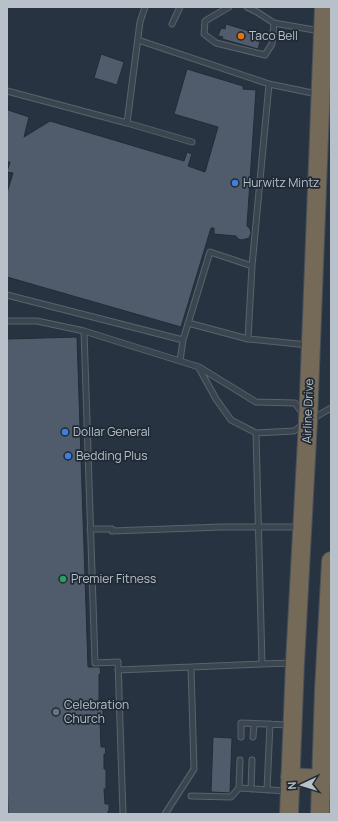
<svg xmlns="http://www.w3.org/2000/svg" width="338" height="821" font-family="Manrope,sans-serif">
	<rect width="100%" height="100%" fill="#273340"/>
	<path fill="#505c6b" stroke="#222c37" d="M226,24L262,35L258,49L222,39L223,37L218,36L221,28L225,29Z
		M101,54L124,62L117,85L94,78Z
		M187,69L243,86V89L256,90L247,226L250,229L251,233L249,238L242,240L238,239L236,236L214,234V228H211L181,327L7,277V193L13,173L7,172L10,162H7V107H9L8,110L29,117L24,137L50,121L184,161L187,152L192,154L188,166L205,172L218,127L174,114Z
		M77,337L88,667H100L101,674H99V701L103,700V720H100L101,747H105L106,754H104V769H106V789H104L105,804H109V811H108V814H8L7,772V339Z
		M213,737L232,738L230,793L211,792Z"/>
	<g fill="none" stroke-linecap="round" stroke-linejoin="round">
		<defs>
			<path id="lane" d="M229,7L205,21L204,34L216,43L265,55L272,44L274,23L257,12L247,7
				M274,23L320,31
				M172,24L180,7
				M138,40L269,84
				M7,91L127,123L140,22L145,7
				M127,123L192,142
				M252,266L248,339L308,345
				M7,295L183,340L180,361
				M7,321H37L84,331
				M188,323L248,339
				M183,340L210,252L252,266L269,84L317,94
				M199,368L216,399L231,420L256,433L294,431L304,424
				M312,419L331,408
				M90,529H112
				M112,531L222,527H298
				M262,664L293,663
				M118,670L191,667
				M241,737V723L289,725
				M253,737L254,724
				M240,760L239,788L288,791
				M251,789L252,760
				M267,790L270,724
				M191,796L231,797L239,788
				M123,814L118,662L95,663L84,331L199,367L256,402L295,403L303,414
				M165,814L194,769L191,667L262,664L256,433"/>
			<path id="highway" d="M290,777L321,779
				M289,814L295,663L308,421L324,7
				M320,814L324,690L331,561"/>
		</defs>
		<use href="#lane" stroke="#59636d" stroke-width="7"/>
		<use href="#highway" stroke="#46505a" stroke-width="20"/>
		<use href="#lane" stroke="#3b4550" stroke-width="5"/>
		<use href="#highway" stroke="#756958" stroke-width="18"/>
	</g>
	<circle fill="#e8710a" stroke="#202a35" stroke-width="1.5" cx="241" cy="36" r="4"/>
	<g fill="#3f7fe0" stroke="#202a35" stroke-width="1.5">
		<circle cx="235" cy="183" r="4"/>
		<circle cx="65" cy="432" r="4"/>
		<circle cx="68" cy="456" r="4"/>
	</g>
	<circle fill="#2e9e5b" stroke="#202a35" stroke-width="1.5" cx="63" cy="579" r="4"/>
	<circle fill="#6b7280" stroke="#202a35" stroke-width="1.5" cx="56" cy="712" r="4"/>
	<g text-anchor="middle" stroke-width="3.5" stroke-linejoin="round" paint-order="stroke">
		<g font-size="12" fill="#b8c0ca" stroke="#202a35" text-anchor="start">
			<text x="249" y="40">Taco Bell</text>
			<text x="243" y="187">Hurwitz Mintz</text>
			<text x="73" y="436">Dollar General</text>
			<text x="76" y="460">Bedding Plus</text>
			<text x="71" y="583">Premier Fitness</text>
			<text x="64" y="709">Celebration<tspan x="64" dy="14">Church</tspan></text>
		</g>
		<g font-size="12" fill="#b8c0ca" stroke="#202a35">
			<text transform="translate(308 411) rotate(-88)" y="4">Airline Drive</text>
		</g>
	</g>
	<rect width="338" height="821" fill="none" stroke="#b8c0ca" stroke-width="16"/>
	<g transform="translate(302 785) rotate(266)" stroke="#202a35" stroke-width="3" paint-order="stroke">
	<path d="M0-3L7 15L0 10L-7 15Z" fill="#b8c0ca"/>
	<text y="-6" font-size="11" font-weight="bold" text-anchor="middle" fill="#b8c0ca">N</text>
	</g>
</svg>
